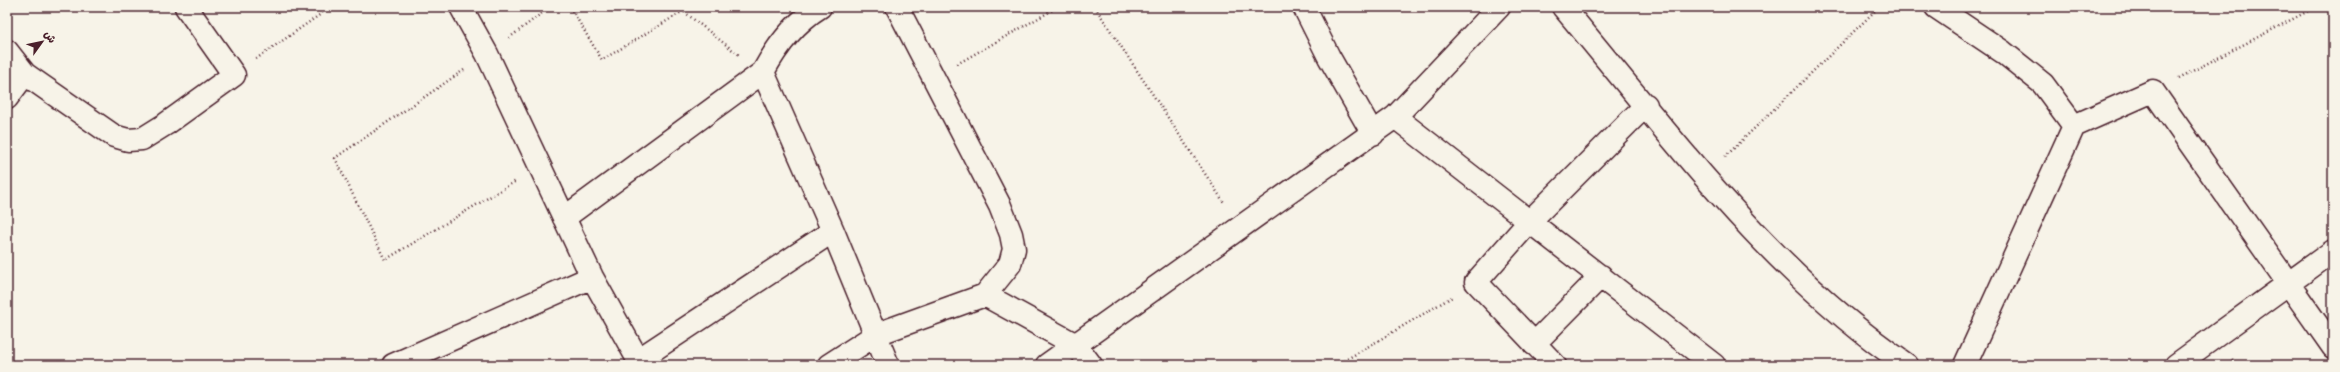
<svg xmlns="http://www.w3.org/2000/svg" width="2340" height="372" font-family="'Playpen Sans','Playpen Sans Arabic',sans-serif">
	<rect width="100%" height="100%" fill="#f7f3e8"/>
	<filter id="ink" filterUnits="userSpaceOnUse"><feTurbulence type="fractalNoise" baseFrequency=".025" numOctaves="2"/><feDisplacementMap in="SourceGraphic" scale="8" xChannelSelector="R" yChannelSelector="G"/><feConvolveMatrix kernelMatrix="1 2 1 2 8 2 1 2 1" color-interpolation-filters="sRGB"/></filter>
	<g filter="url(#ink)">
		<g fill="none" stroke-linecap="round" stroke-linejoin="round">
			<defs>
				<path id="street" d="M461,7L487,54L592,277L641,365
					M1304,7L1329,57L1373,134
					M1563,7C1669,133 1769,271 1907,365
					M1936,7L2003,52L2043,84L2074,126
					M7,51L25,74L114,136L128,140L142,139L166,124L234,75L186,7
					M763,72L833,231L888,365
					M7,98L25,74
					M1395,117L1714,365
					M564,218L763,72C777,46 794,23 820,7
					M985,295L1076,345L1091,365
					M1534,344L1601,276
					M638,360L833,231
					M393,365L592,277
					M829,365L877,334L985,295L1010,264L1014,249L1011,234L1000,206L897,7
					M1047,365L1395,117L1499,7
					M1555,365L1476,282L1529,222L1646,105
					M1965,365L2074,126L2153,91L2333,347
					M2176,365L2333,251"/>
			</defs>
			<use href="#street" stroke="#4a1f2b" stroke-width="25"/>
			<path stroke="#4a1f2b" stroke-width="2.5" stroke-dasharray="1 3" stroke-linecap="butt" d="M570,7L602,60L690,7
				M678,7L739,55
				M1095,7L1225,204
				M509,38L550,7
				M256,59L331,7
				M957,64L1058,7
				M464,70L335,158L385,260L516,181
				M2179,78L2316,7
				M1725,157L1879,7
				M2232,359L2236,365
				M1337,365L1452,297
				M1504,365L1512,359"/>
			<use href="#street" stroke="#f7f3e8" stroke-width="22"/>
		</g>
	</g>
	<rect width="2340" height="372" fill="none" stroke="#f7f3e8" stroke-width="24"/>
	<rect x="12" y="12" width="2316" height="348" fill="none" stroke="#4a1f2b" stroke-width="1.5" filter="url(#ink)"/>
	<g transform="translate(42 42) rotate(57)" stroke="#f7f3e8" stroke-width="3" paint-order="stroke">
	<path d="M0-3L7 15L0 10L-7 15Z" fill="#4a1f2b"/>
	<text y="-6" font-size="11" font-weight="bold" text-anchor="middle" fill="#4a1f2b">ش</text>
	</g>
</svg>
